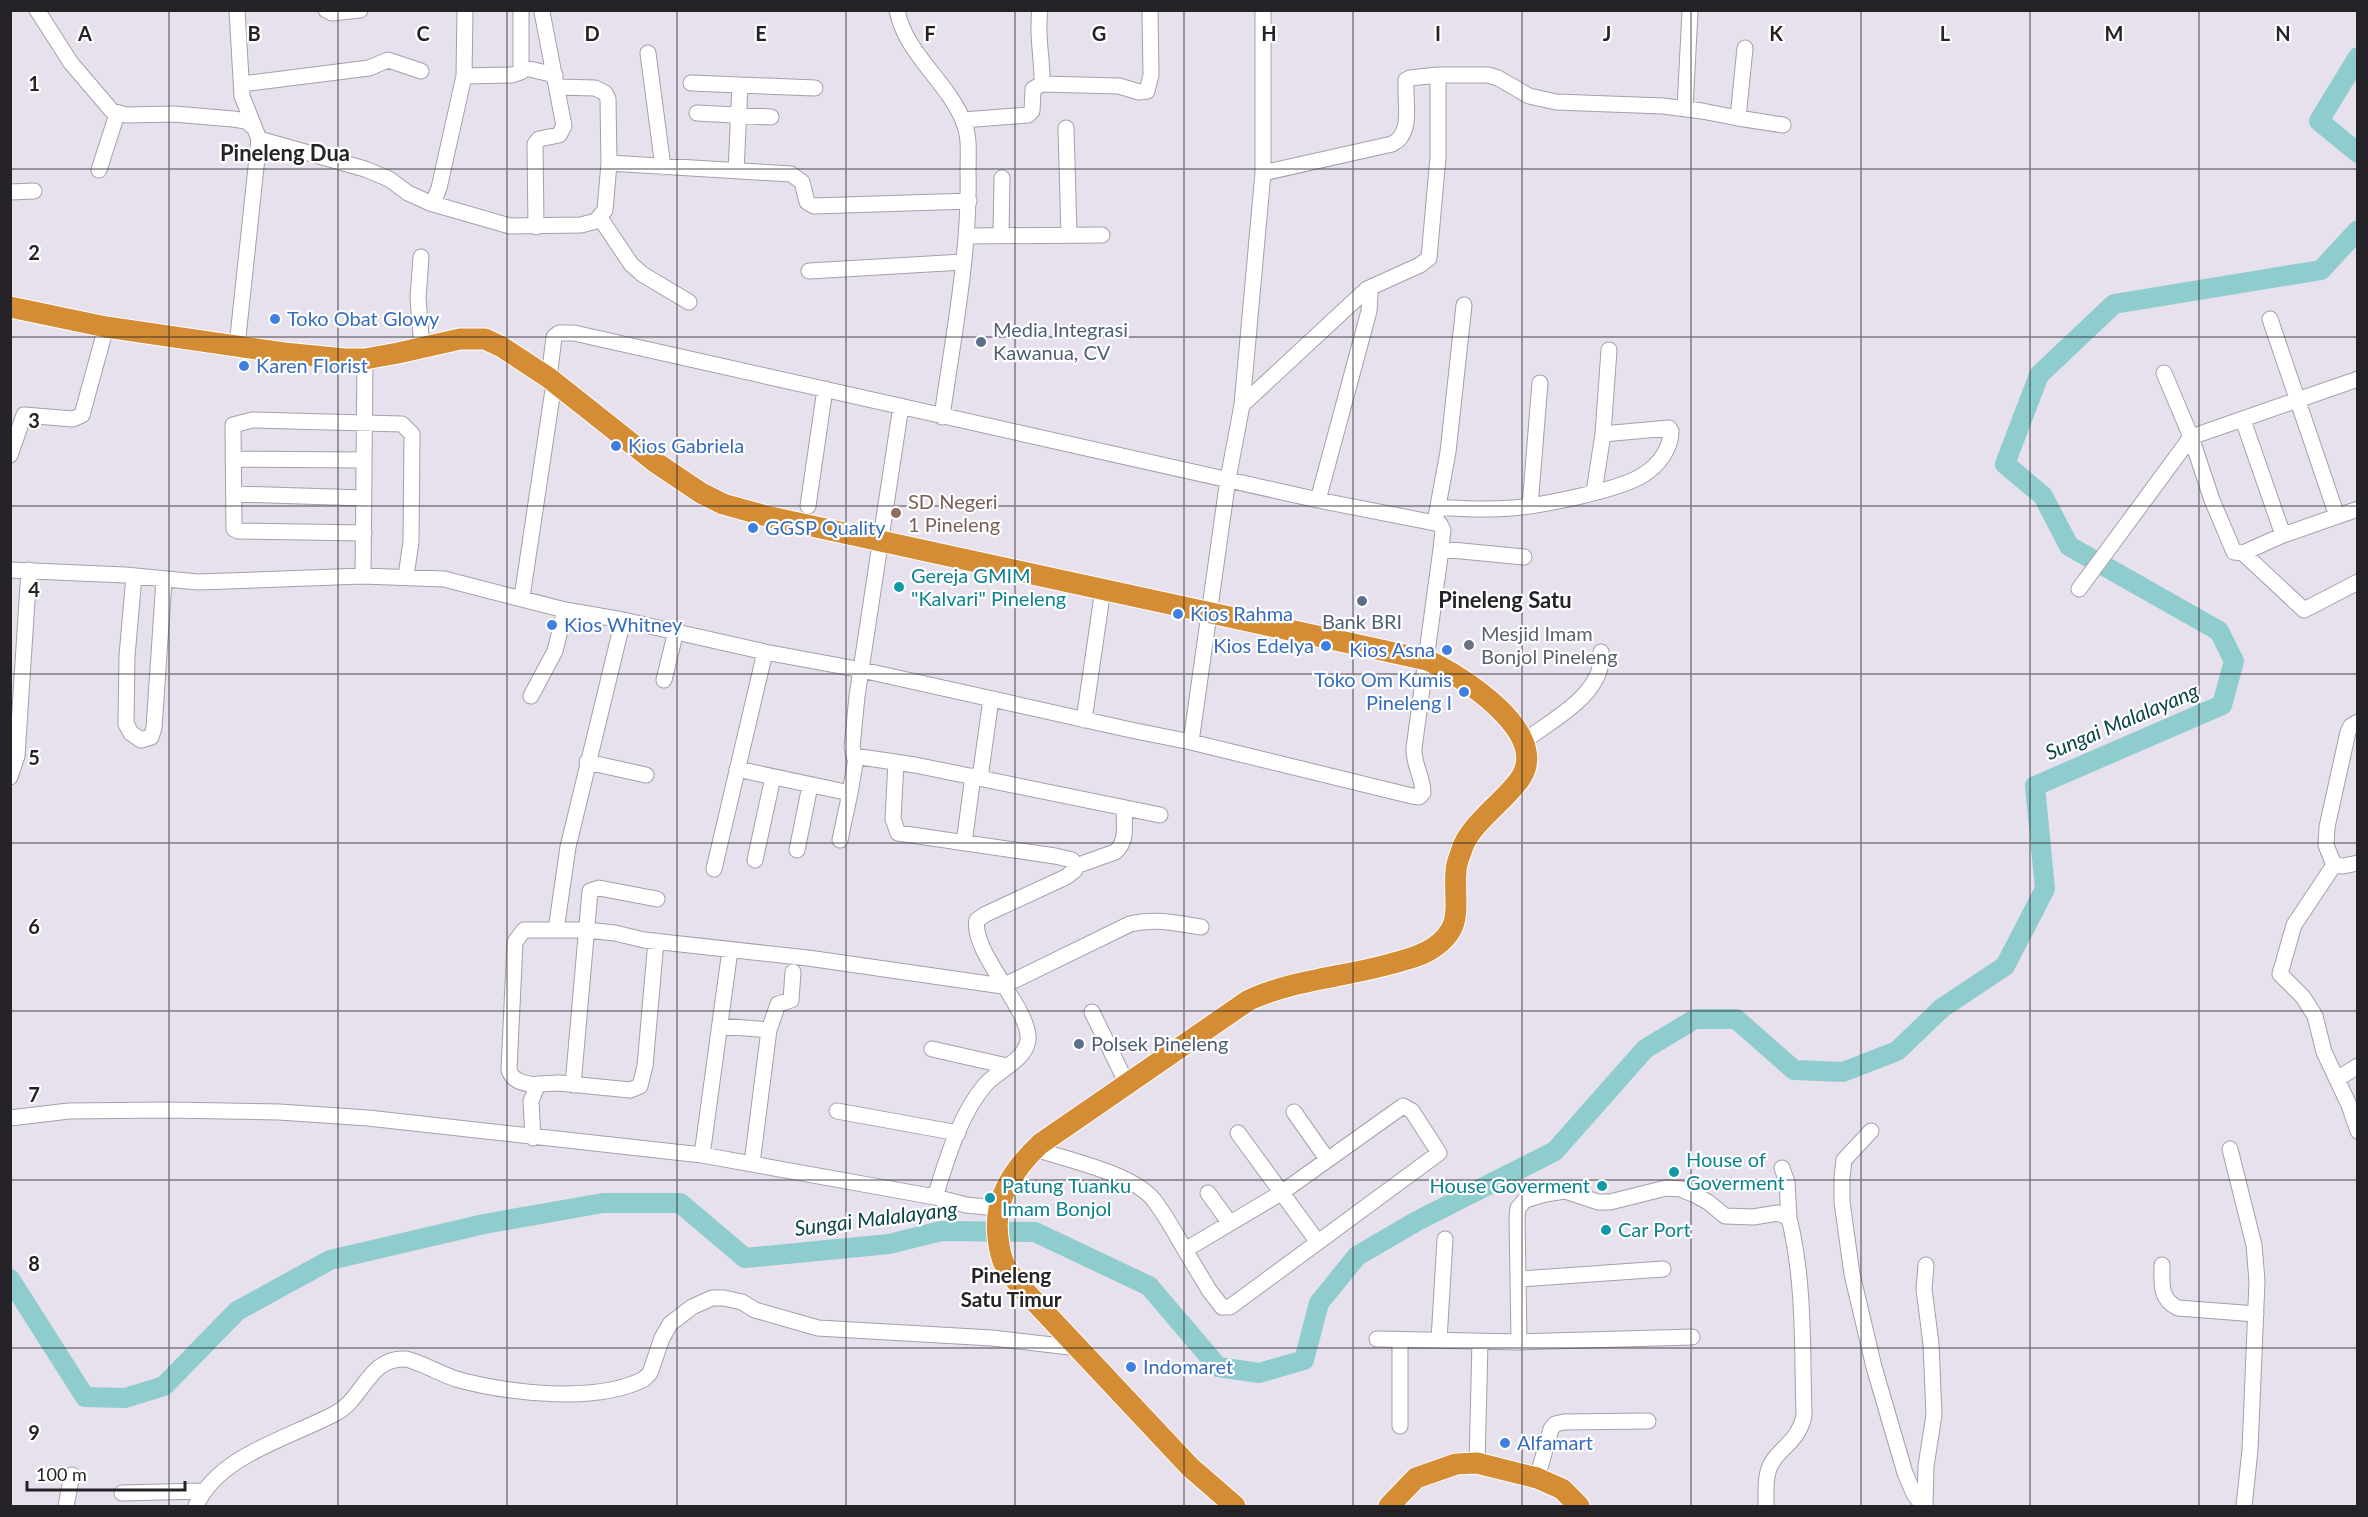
<svg xmlns="http://www.w3.org/2000/svg" width="2368" height="1517" font-family="Lato,sans-serif">
	<rect width="100%" height="100%" fill="#e7e0ed"/>
	<g fill="none" stroke-linecap="round" stroke-linejoin="round">
		<path stroke="#8eccce" stroke-width="20" d="M2358,57L2319,121L2358,153
			M10,1279L85,1397L125,1398L164,1386L237,1311L330,1260L484,1224L603,1203H680L745,1258L889,1244L941,1231L1035,1232L1149,1286L1218,1367L1259,1373L1304,1360L1319,1303L1357,1256L1417,1221L1555,1151L1645,1049L1695,1019H1736L1794,1070L1843,1072L1897,1051L1942,1008L2005,966L2045,889L2035,786L2222,705L2234,661L2219,631L2069,546L2043,496L2005,464L2039,375L2114,304L2321,270L2358,230"/>
		<defs>
			<path id="minor" d="M37,10L71,63L112,111L126,115L174,114L233,119L246,121L252,126
				M237,10L242,96L259,139L237,346
				M326,10L332,13L360,10
				M897,10C905,54 948,81 964,123C970,138 968,156 968,172C970,254 953,336 942,417
				M648,53L663,167
				M521,67L555,75
				M464,76L512,75L521,72V10
				M691,83L740,85
				M242,84L369,68L388,60L421,71
				M1042,84L1119,86L1139,92L1147,91L1151,75L1150,10
				M557,87L595,88L605,93L608,99L609,163
				M1685,108L1690,12
				M697,113L771,117
				M1738,118L1783,125
				M963,120L1028,115L1032,111L1033,89L1042,84C1043,59 1036,36 1040,10
				M1066,128L1069,235
				M259,139L365,169L389,179L408,193L430,203L435,198L439,188L464,76L465,10
				M99,170L117,114
				M736,171L740,85L815,88
				M1263,173L1392,144C1413,134 1405,104 1406,84V80L1410,78L1438,75H1488L1498,78L1529,96L1556,102L1663,106L1702,111L1738,118L1745,48
				M10,192L34,191
				M430,203L510,226L581,225L596,221L605,210L609,163L791,174L802,182L807,202L814,206L969,201
				M600,218L631,264L642,274L689,302
				M536,227L535,144L539,139L559,135L564,126L542,12
				M1001,234L1002,178
				M966,236L1102,235
				M421,257L418,298L422,348
				M809,271L963,262
				M1367,289L1420,265L1429,258L1438,157V75
				M2270,319L2337,516
				M2358,379L2191,437L2212,500L2234,552L2243,553L2283,535L2358,509
				M1242,405L1367,289L1370,294L1369,311L1318,500
				M901,406L857,696L852,747L854,756L915,765L1160,815
				M2243,420L2283,535
				M10,455L24,415L73,419L82,415L106,327
				M233,459L364,460
				M1594,492L1603,434L1609,350
				M234,494L364,498
				M808,506L825,389
				M1530,506L1540,383
				M1438,507C1463,509 1488,510 1512,508C1540,506 1620,490 1643,475C1658,466 1671,449 1671,431L1669,428L1603,434
				M1436,517L1448,452L1464,305
				M364,533L238,531L234,529L233,425L252,420L402,424L412,434L411,542L406,576
				M1441,549L1524,557
				M2243,553L2304,610L2358,582
				M10,570L125,575L198,582L363,576L444,579L565,610L623,620L765,652L862,670L1131,730L1191,742L1412,796L1419,797L1423,793C1423,777 1413,764 1414,748L1441,549L1443,530L1440,524L1318,500L574,333H559L554,337L549,378
				M134,576L127,656L126,724L131,733L141,740L151,737L154,728L164,580
				M363,576L365,359
				M2079,589L2191,437L2164,373
				M522,597L554,383
				M664,680L676,631
				M531,696L555,651L565,610
				M1084,720L1103,589
				M2358,722L2351,726L2348,732L2327,827L2326,845L2334,865L2343,866L2358,863
				M1524,741C1552,720 1606,693 1601,652
				M1191,742L1228,479L1242,405L1263,173V10
				M587,762L646,775
				M896,762L893,819L898,833L1055,856L1072,860L1076,866L1075,870L1066,877L986,914L977,920C970,951 1031,1010 1028,1040C1026,1060 997,1071 985,1085C959,1116 947,1159 935,1197
				M737,769L850,793L840,840
				M10,777L17,756L29,570
				M980,778L991,699
				M850,793L856,758
				M964,843L973,776
				M797,850L810,786
				M755,860L773,777
				M2334,865L2294,925L2280,974L2303,997L2315,1016L2324,1052L2349,1105L2358,1131
				M1076,866L1115,852C1128,842 1124,823 1124,808
				M714,869L765,652
				M556,930L568,847L623,620
				M1092,1012L1127,1084
				M720,1026L769,1030
				M932,1049L1007,1066
				M2337,1079L2358,1066
				M535,1085C524,1083 513,1082 509,1070L515,942L524,930H586L615,933L644,940L808,958L1003,986L1130,924C1154,918 1177,923 1201,927
				M573,1085L590,891L599,888L657,899
				M837,1111L958,1133
				M1294,1112L1327,1159
				M10,1118L69,1111L166,1110L279,1112L368,1118L702,1155L935,1197L966,1205L998,1208
				M1871,1131L1844,1160L1842,1178V1202L1852,1274L1874,1367L1905,1473L1914,1494L1923,1506
				M1238,1133L1317,1241
				M533,1138L531,1101L538,1084L559,1083L630,1090L640,1086L645,1066L656,941
				M1035,1149C1068,1160 1131,1173 1153,1199C1165,1214 1175,1233 1185,1250L1281,1193L1403,1106L1412,1111L1439,1153L1230,1307H1222L1209,1290L1185,1250
				M2230,1149L2254,1245L2257,1281L2250,1450L2244,1506
				M702,1155L730,950
				M752,1163L769,1030L778,1004L791,1000L793,972
				M1782,1168L1787,1182L1789,1218
				M1208,1193L1229,1222
				M2162,1265C2162,1283 2159,1299 2178,1308L2256,1314
				M1519,1279L1663,1269
				M1377,1339L1519,1342L1692,1337
				M1400,1340V1426
				M1439,1340L1445,1239
				M1519,1342L1517,1217L1518,1208L1525,1200L1545,1194L1565,1191L1598,1202H1610L1666,1188L1681,1189L1695,1195L1708,1202L1725,1216L1753,1217L1778,1213L1789,1218C1805,1282 1802,1351 1804,1416C1797,1446 1774,1449 1768,1472C1765,1483 1766,1495 1766,1506
				M1477,1463L1480,1342
				M1537,1478L1551,1429L1555,1424L1564,1422L1648,1421
				M122,1493L202,1491
				M66,1506L72,1475
				M196,1506C218,1455 290,1438 336,1413C363,1399 369,1357 405,1359C416,1360 443,1375 456,1379C507,1393 596,1404 644,1379L650,1373L662,1338L670,1324L692,1307L712,1298H724L742,1302L755,1310L818,1328L992,1338L1078,1348
				M1925,1506L1926,1466L1934,1415L1931,1344L1924,1289L1926,1265"/>
			<path id="highway" d="M10,307L106,327L284,353L345,359H365L398,353L460,339H485L502,347L549,378L655,462L701,493L723,504L766,516L1427,660C1461,675 1552,733 1520,779C1504,802 1470,824 1462,849C1460,856 1456,863 1456,871C1453,903 1466,926 1433,948C1420,957 1404,960 1390,964C1343,977 1293,980 1249,1000L1040,1144C1013,1170 993,1199 998,1237C999,1248 1001,1260 1007,1269C1011,1275 1016,1281 1021,1287L1190,1467L1235,1506
				M1389,1506L1416,1478L1456,1464L1477,1463L1537,1478L1562,1489L1579,1506"/>
		</defs>
		<use href="#minor" stroke="#a59fab" stroke-width="17"/>
		<use href="#highway" stroke="#fff" stroke-width="23"/>
		<use href="#minor" stroke="#fff" stroke-width="15"/>
		<use href="#highway" stroke="#d48d34" stroke-width="21"/>
	</g>
	<path fill="none" stroke="#252328" stroke-width="1.5" stroke-opacity="0.55" d="M169,10V1506M338,10V1506M507,10V1506M677,10V1506M846,10V1506M1015,10V1506M1184,10V1506M1353,10V1506M1522,10V1506M1691,10V1506M1861,10V1506M2030,10V1506M2199,10V1506M10,169H2358M10,337H2358M10,506H2358M10,674H2358M10,843H2358M10,1011H2358M10,1180H2358M10,1348H2358"/>
	<g fill="#3f7fe0" stroke="#fff" stroke-width="2">
		<circle cx="275" cy="319" r="6"/>
		<circle cx="244" cy="366" r="6"/>
		<circle cx="616" cy="446" r="6"/>
		<circle cx="753" cy="528" r="6"/>
		<circle cx="1178" cy="614" r="6"/>
		<circle cx="552" cy="625" r="6"/>
		<circle cx="1326" cy="646" r="6"/>
		<circle cx="1447" cy="650" r="6"/>
		<circle cx="1464" cy="692" r="6"/>
		<circle cx="1131" cy="1367" r="6"/>
		<circle cx="1505" cy="1443" r="6"/>
	</g>
	<g fill="#5c6f8a" stroke="#fff" stroke-width="2">
		<circle cx="981" cy="342" r="6"/>
		<circle cx="1362" cy="601" r="6"/>
		<circle cx="1079" cy="1044" r="6"/>
	</g>
	<circle fill="#8d6e63" stroke="#fff" stroke-width="2" cx="896" cy="513" r="6"/>
	<g fill="#0f9aa8" stroke="#fff" stroke-width="2">
		<circle cx="899" cy="587" r="6"/>
		<circle cx="1674" cy="1172" r="6"/>
		<circle cx="1602" cy="1186" r="6"/>
		<circle cx="990" cy="1198" r="6"/>
		<circle cx="1606" cy="1230" r="6"/>
	</g>
	<circle fill="#6b7280" stroke="#fff" stroke-width="2" cx="1469" cy="645" r="6"/>
	<g text-anchor="middle" stroke-width="4.5" stroke-linejoin="round" paint-order="stroke">
		<g font-size="20" fill="#366cbe" stroke="#fff" text-anchor="start">
			<text x="287" y="326">Toko Obat Glowy</text>
			<text x="256" y="373">Karen Florist</text>
			<text x="628" y="453">Kios Gabriela</text>
			<text x="765" y="535">GGSP Quality</text>
			<text x="1190" y="621">Kios Rahma</text>
			<text x="564" y="632">Kios Whitney</text>
			<text x="1314" y="653" text-anchor="end">Kios Edelya</text>
			<text x="1435" y="657" text-anchor="end">Kios Asna</text>
			<text x="1452" y="687" text-anchor="end">Toko Om Kumis<tspan x="1452" dy="23">Pineleng I</tspan></text>
			<text x="1143" y="1374">Indomaret</text>
			<text x="1517" y="1450">Alfamart</text>
		</g>
		<g font-size="20" fill="#4e5e75" stroke="#fff" text-anchor="start">
			<text x="993" y="337">Media Integrasi<tspan x="993" dy="23">Kawanua, CV</tspan></text>
			<text x="1362" y="629" text-anchor="middle">Bank BRI</text>
			<text x="1091" y="1051">Polsek Pineleng</text>
		</g>
		<g font-size="20" fill="#785e54" stroke="#fff" text-anchor="start">
			<text x="908" y="509">SD Negeri<tspan x="908" dy="23">1 Pineleng</tspan></text>
		</g>
		<g font-size="20" fill="#0d838f" stroke="#fff" text-anchor="start">
			<text x="911" y="583">Gereja GMIM<tspan x="911" dy="23">"Kalvari" Pineleng</tspan></text>
			<text x="1686" y="1167">House of<tspan x="1686" dy="23">Goverment</tspan></text>
			<text x="1002" y="1193">Patung Tuanku<tspan x="1002" dy="23">Imam Bonjol</tspan></text>
			<text x="1590" y="1193" text-anchor="end">House Goverment</text>
			<text x="1618" y="1237">Car Port</text>
		</g>
		<g font-size="20" fill="#5b616d" stroke="#fff" text-anchor="start">
			<text x="1481" y="641">Mesjid Imam<tspan x="1481" dy="23">Bonjol Pineleng</tspan></text>
		</g>
		<g font-size="21" font-style="italic" fill="#0a4446" stroke="#fff">
			<text transform="translate(2122 722) rotate(-23)" y="7">Sungai Malalayang</text>
			<text transform="translate(876 1219) rotate(-7)" y="7">Sungai Malalayang</text>
		</g>
		<g font-size="21" font-weight="bold" fill="#252328" stroke="#fff">
			<text x="1011" y="1283">Pineleng<tspan x="1011" dy="24">Satu Timur</tspan></text>
		</g>
		<g font-size="22" font-weight="bold" fill="#252328" stroke="#fff">
			<text x="285" y="161">Pineleng Dua</text>
			<text x="1505" y="608">Pineleng Satu</text>
		</g>
	</g>
	<g font-size="20" text-anchor="middle" font-weight="bold" fill="#252328" stroke="#fff" stroke-width="4.5" stroke-linejoin="round" paint-order="stroke">
		<text x="85" y="41">A</text>
		<text x="254" y="41">B</text>
		<text x="423" y="41">C</text>
		<text x="592" y="41">D</text>
		<text x="761" y="41">E</text>
		<text x="930" y="41">F</text>
		<text x="1099" y="41">G</text>
		<text x="1269" y="41">H</text>
		<text x="1438" y="41">I</text>
		<text x="1607" y="41">J</text>
		<text x="1776" y="41">K</text>
		<text x="1945" y="41">L</text>
		<text x="2114" y="41">M</text>
		<text x="2283" y="41">N</text>
		<text x="34" y="91">1</text>
		<text x="34" y="260">2</text>
		<text x="34" y="428">3</text>
		<text x="34" y="597">4</text>
		<text x="34" y="765">5</text>
		<text x="34" y="934">6</text>
		<text x="34" y="1102">7</text>
		<text x="34" y="1271">8</text>
		<text x="34" y="1440">9</text>
	</g>
	<rect width="2368" height="1517" fill="none" stroke="#252328" stroke-width="24"/>
	<path d="M27 1481v9h158v-9" fill="none" stroke="#252328" stroke-width="3"/>
	<text x="36" y="1481" font-size="18" fill="#252328" stroke="#ffffff" stroke-width="4.5" paint-order="stroke">100 m</text>
</svg>
